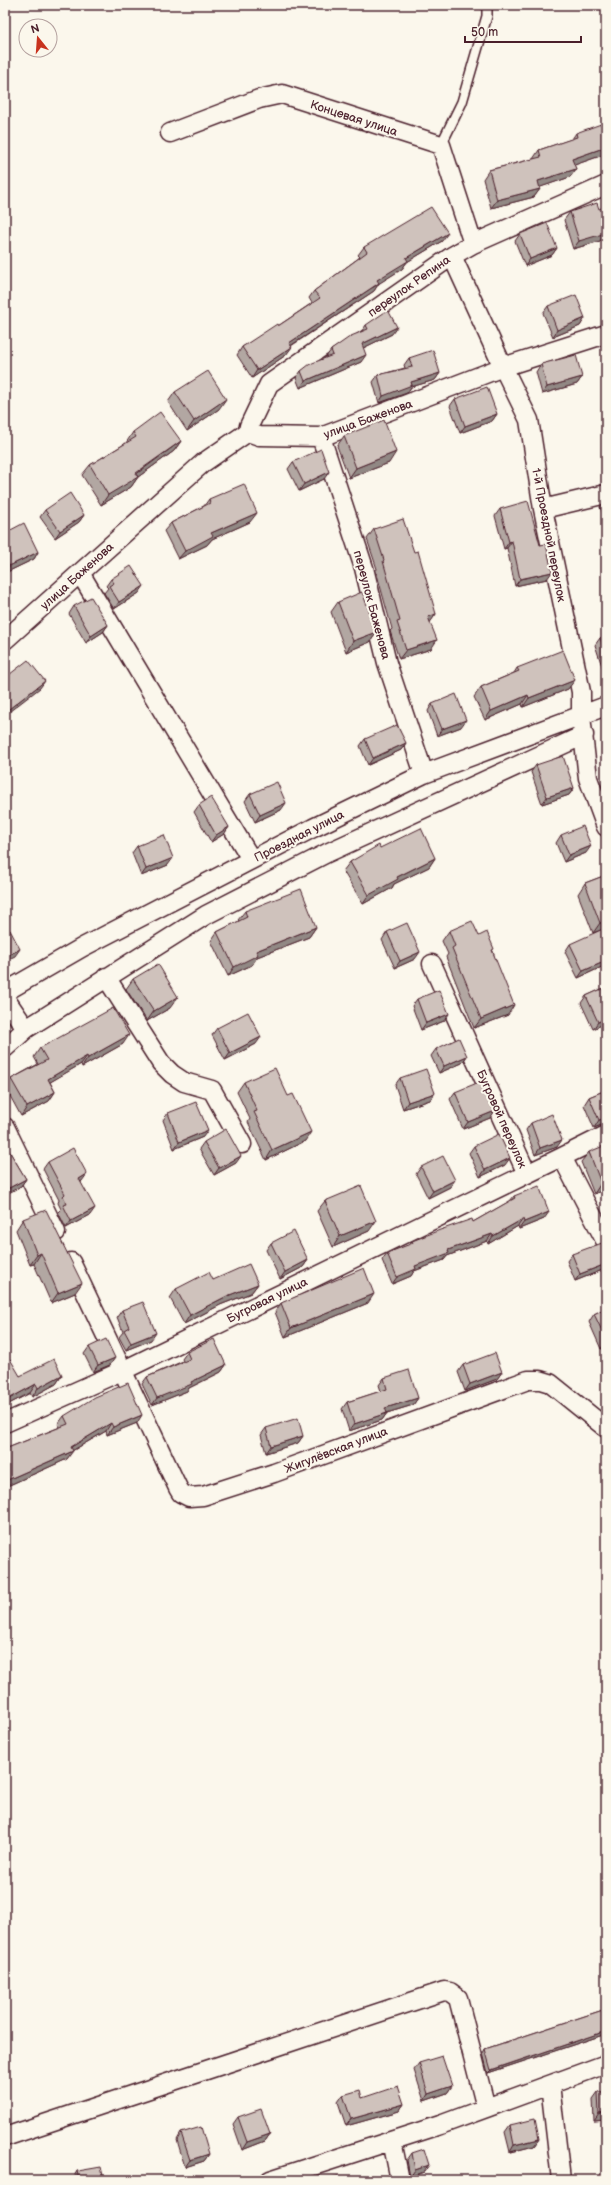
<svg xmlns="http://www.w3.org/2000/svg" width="611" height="2185" font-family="'Balsamiq Sans',sans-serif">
	<rect width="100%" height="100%" fill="#fbf7ec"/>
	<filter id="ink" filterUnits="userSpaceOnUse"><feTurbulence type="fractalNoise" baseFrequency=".025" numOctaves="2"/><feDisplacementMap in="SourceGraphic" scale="8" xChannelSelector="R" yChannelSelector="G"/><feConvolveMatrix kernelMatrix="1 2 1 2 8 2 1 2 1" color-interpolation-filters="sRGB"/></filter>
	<g filter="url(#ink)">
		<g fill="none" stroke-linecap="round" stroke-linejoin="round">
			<defs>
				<path id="lane" d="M441,145L462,102L487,16V5"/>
				<path id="street" d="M170,133L259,99L282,94L441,145L473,244
					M452,256L503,367L529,420L543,509L581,692V716L588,778L606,827
					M248,432L249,426L269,384L452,256L473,244L606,185
					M321,437L364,568L387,663L424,774
					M543,509L606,494
					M80,573L251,859
					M5,640L203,463L248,432L259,436L321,437L503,367L606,334
					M432,964L527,1174L562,1157L606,1242
					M106,977L161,1063L172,1074L184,1082L212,1090L242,1144
					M5,992L83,947L313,828L424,774L606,706
					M5,998L26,1029
					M5,1048L26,1029L206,915L327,853L584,735
					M5,1127L56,1232
					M562,1157L606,1135
					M71,1262L178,1488L181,1493L189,1497L203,1496L274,1473L528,1380H540L550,1383L606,1428
					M5,1423L124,1370L527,1174
					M550,2085L561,2180
					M5,2137L444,1991L450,1992L458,1998L486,2108
					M392,2141L400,2180
					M270,2180L440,2125L606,2064"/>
			</defs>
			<use href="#lane" stroke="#4a1f2b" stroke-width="12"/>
			<use href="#street" stroke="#4a1f2b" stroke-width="21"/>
			<use href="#lane" stroke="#fbf7ec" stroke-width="9"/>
			<use href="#street" stroke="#fbf7ec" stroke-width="18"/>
		</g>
		<path fill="#b2a7a2" stroke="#4a1f2b" d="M576,133L603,155L574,165L576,169L570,177L540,187V189L534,197L491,208L483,179L489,170L533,159L539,150L572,139Z
			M599,209L605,234L600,241L573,249L564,220L570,212Z
			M520,234L557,248L552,255L525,266L515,241Z
			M442,241L407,262L402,269L379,283L374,291L291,346L286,355L252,378L237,355L242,347L278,326L312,303L309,298L314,291L360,257L358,255L364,247Z
			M548,306L585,318L580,326L553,337L543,313Z
			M366,325L392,334L363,348L361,362L300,388L296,378L301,371L326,358V357L331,350L362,331Z
			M409,358L440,373L435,380L411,387L407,393L379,403L373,382L378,375L405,368L404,365Z
			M541,364L582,377L577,384L542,394L536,372Z
			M175,392L219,409L187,431L168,402Z
			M455,399L497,414L492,421L460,433L450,406Z
			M133,432L181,441L174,451L138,477L131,487L101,505L82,475L90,465L126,443Z
			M344,436L389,463L349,478L337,446Z
			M293,462L324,479L299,491L288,469Z
			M209,499L250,522L212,539L207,545L178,559L164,531L171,523L204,506Z
			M606,499V521L600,507Z
			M500,509L547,579L515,586L507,548L504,549L495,516Z
			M45,510L84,515L79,522L55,538L40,517Z
			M374,529L436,614L430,622L431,649L399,659L390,631L392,629L376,571L377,569L367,539Z
			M5,533L38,552L34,559L5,573Z
			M111,579L139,593L114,609L104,593L108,588L106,586Z
			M338,602L377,632L370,642L346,652L331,612Z
			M74,606L108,625L103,632L86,643L69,614Z
			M606,636V675H605L595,645L600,638Z
			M517,668L568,689L523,707L522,704L485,720L474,697L481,687L514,673Z
			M432,704L461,727L437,736L428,711Z
			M365,739L406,743L401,750L368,765L360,746Z
			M536,765L574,788L569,795L542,804L531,772Z
			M250,794L281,810L255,822L245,801Z
			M199,805L229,827L224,834L211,842L194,812Z
			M561,835L586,853L564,862L556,843Z
			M137,846L168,865L141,876L132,853Z
			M380,848L435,858L429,867L394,884L392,888L363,904L343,871L350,862Z
			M606,875V928L593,933L578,894L585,883Z
			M245,911L316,927L309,937L257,957L252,965L228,976L211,941L217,932L239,921L238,920Z
			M449,931L479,936L493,951L508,1015L474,1028L446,957L448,954L442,941Z
			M387,932L415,959L395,968L382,940Z
			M570,944L606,965L578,978L565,952Z
			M133,979L170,1008L147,1021L126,989Z
			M606,987V1023L593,1029L581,1003L586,996Z
			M417,999L444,1021L421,1030L412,1006Z
			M217,1028L256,1044L225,1060L212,1035Z
			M123,1044L82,1067L81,1064L50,1082L55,1092L49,1101L21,1116L5,1087L11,1079L38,1064L34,1057L40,1048Z
			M436,1049L467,1056L462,1063L439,1073L431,1056Z
			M400,1078L430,1100L403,1109L395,1085Z
			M244,1082L305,1141L266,1160L248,1122L250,1119L237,1092Z
			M606,1090V1123L594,1128L584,1105L589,1097Z
			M455,1092L490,1118L463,1129L450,1099Z
			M168,1113L203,1137L174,1149L163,1120Z
			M531,1123L557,1147L535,1155L526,1130Z
			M204,1142L236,1163L214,1175L199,1149Z
			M5,1144L26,1179L21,1186L5,1195Z
			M474,1146L505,1165L480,1177L469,1153Z
			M589,1152L606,1189L594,1194L581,1162Z
			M48,1162L82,1181L81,1182L90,1215L66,1228L58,1212L61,1209L58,1203L59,1200L43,1169Z
			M421,1167L450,1187L428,1198L416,1174Z
			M514,1196L544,1219L519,1229L518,1226L488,1244L487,1241L447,1256L444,1260L414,1271L411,1276L392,1284L382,1260L387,1253L409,1245L412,1241L473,1222L510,1201Z
			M325,1201L369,1231L333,1247L317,1211Z
			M23,1219L75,1293L51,1303L34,1264L30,1265L16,1230Z
			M271,1243L308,1260L303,1267L280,1279L266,1250Z
			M572,1254L605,1269L575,1281L567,1261Z
			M213,1280L258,1284L251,1293L220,1305L184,1324L170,1298L176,1289Z
			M281,1303H368L285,1337L275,1312Z
			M606,1308V1347L601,1349L589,1322L594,1314Z
			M122,1310L151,1340L126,1350L119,1337L123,1332L117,1317Z
			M89,1347L110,1365L93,1372L84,1354Z
			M187,1352L226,1365L221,1372L189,1388L187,1391L152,1405L142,1384L147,1377L183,1361L182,1359Z
			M5,1362L20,1376L62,1375L56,1384L32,1397L30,1393L5,1406Z
			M463,1365L502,1372L497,1379L465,1391L458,1372Z
			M384,1378L418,1398L413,1405L387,1413L382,1420L349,1431L342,1409L347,1402L381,1391L379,1385Z
			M64,1416L137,1423L107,1435L106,1431L72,1451L67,1459L5,1487V1449L60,1427L58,1424Z
			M266,1428L303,1436L298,1443L266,1453L261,1435Z
			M606,2009V2034L488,2073L483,2053L485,2049Z
			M419,2063L452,2086L447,2093L424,2101L414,2070Z
			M598,2092H606V2120L594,2121L593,2099Z
			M343,2095L362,2098L404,2104L399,2111L346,2126L338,2102Z
			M238,2117L270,2134L265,2141L242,2150L233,2124Z
			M510,2125L539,2139L534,2146L510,2152L505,2132Z
			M181,2133L209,2154L204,2161L185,2167L177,2140Z
			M412,2153L424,2172L410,2177L407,2160Z
			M78,2171L104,2180H74V2178Z"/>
		<path fill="#918884" stroke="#4a1f2b" d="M606,147V150L603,155L566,168L572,159Z
			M576,169L570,177L532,190L538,181Z
			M540,189L534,197L491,208L497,200Z
			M606,228V234L600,241L573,249L579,241Z
			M448,233L442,241L407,262L402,269L372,288L377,280L406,258Z
			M557,248L552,255L525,266L530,259Z
			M379,283L374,291L284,350L289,343Z
			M585,318L580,326L553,337L557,330Z
			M397,327L392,334L357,351L362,344Z
			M292,347L286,355L252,378L257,370Z
			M366,355L361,362L300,388L305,381Z
			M440,373L435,380L411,387L407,393L379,403L383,396L411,382Z
			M582,377L577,384L542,394L547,387Z
			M226,399L219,409L187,431L194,421Z
			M497,414L492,421L460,433L465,426Z
			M181,441L174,451L138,477L131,487L101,505L108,495Z
			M396,452L389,463L349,478L356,468Z
			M329,472L324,479L299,491L304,484Z
			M257,513L250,522L212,539L207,545L178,559L185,551L211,533Z
			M84,515L79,522L55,538L60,531Z
			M512,541L507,548L504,549L509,542Z
			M38,552L34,559L5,573L9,566Z
			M552,572L547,579L515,586L520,579Z
			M144,586L139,593L114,609L119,602Z
			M436,614L429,624L428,617Z
			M108,625L103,632L86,643L91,636Z
			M377,632L370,642L346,652L353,641Z
			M437,640L431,649L399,659L406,650Z
			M575,680L568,689L523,707L529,698Z
			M45,681L40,688L5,715V712Z
			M528,695L522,704L485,720L491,711Z
			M466,720L461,727L437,736L442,729Z
			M406,743L401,750L368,765L373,758Z
			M574,788L569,795L542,804L547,797Z
			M286,803L281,810L255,822L260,815Z
			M229,827L224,834L211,842L216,835Z
			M591,846L586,853L564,862L569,855Z
			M173,858L168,865L141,876L146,869Z
			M435,858L429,867L394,884L392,888L363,904L369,895L397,877Z
			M606,921V928L593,933L600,923Z
			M316,927L309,937L257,957L252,965L228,976L234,967L256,951Z
			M20,949L15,956L5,961V957Z
			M420,952L415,959L395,968L400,961Z
			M606,961V965L578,978L583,971Z
			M178,997L170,1008L147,1021L154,1011Z
			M514,1005L508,1015L474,1028L481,1019Z
			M449,1014L444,1021L421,1030L426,1023Z
			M606,1018V1023L593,1029L598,1022Z
			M129,1035L123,1044L82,1067L88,1058Z
			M261,1037L256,1044L225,1060L230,1053Z
			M87,1056L81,1064L42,1087L48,1079Z
			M467,1056L462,1063L439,1073L444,1066Z
			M55,1092L49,1101L21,1116L27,1107Z
			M435,1093L430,1100L403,1109L408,1102Z
			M495,1111L490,1118L463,1129L468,1122Z
			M606,1118V1123L594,1128L599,1120Z
			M208,1130L203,1137L174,1149L179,1142Z
			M311,1132L305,1141L266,1160L272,1150Z
			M562,1140L557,1147L535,1155L540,1148Z
			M241,1156L236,1163L214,1175L219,1168Z
			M510,1158L505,1165L480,1177L485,1170Z
			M87,1174L82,1181L74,1186L79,1179Z
			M26,1179L21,1186L5,1195L9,1188Z
			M455,1180L450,1187L428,1198L433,1191Z
			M606,1182V1189L594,1194L601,1183Z
			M95,1208L90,1215L66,1228L71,1221Z
			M549,1212L544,1219L519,1229L524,1222Z
			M523,1219L518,1226L488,1244L493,1236Z
			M376,1221L369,1231L333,1247L340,1236Z
			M492,1234L487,1241L447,1256L444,1260L414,1271L411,1276L392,1284L397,1277L415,1266L448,1250Z
			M41,1253L34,1264L30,1265L37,1255Z
			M308,1260L303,1267L280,1279L285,1272Z
			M606,1264V1268L605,1269L575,1281L580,1274Z
			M82,1283L75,1293L51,1303L58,1293Z
			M258,1284L251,1293L220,1305L184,1324L190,1315L227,1296Z
			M374,1294L368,1303L285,1337L291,1328Z
			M156,1333L151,1340L126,1350L131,1343Z
			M606,1342V1347L601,1349Z
			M115,1358L110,1365L93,1372L98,1365Z
			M226,1365L221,1372L189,1388L187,1391L152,1405L157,1398Z
			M502,1372L497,1379L465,1391L470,1384Z
			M62,1375L56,1384L32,1397L38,1388Z
			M36,1384L30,1393L5,1406V1401Z
			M418,1398L413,1405L380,1415L385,1408Z
			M387,1413L382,1420L349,1431L354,1424Z
			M142,1415L137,1423L107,1435L113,1427Z
			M111,1423L106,1431L65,1455L71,1447Z
			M303,1436L298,1443L266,1453L271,1446Z
			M73,1451L67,1459L5,1487V1481Z
			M606,2031V2034L488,2073L491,2070Z
			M452,2086L447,2093L424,2101L428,2094Z
			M404,2104L399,2111L346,2126L351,2119Z
			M606,2113V2120L594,2121L599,2114Z
			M270,2134L265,2141L242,2150L247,2142Z
			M539,2139L534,2146L510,2152L514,2145Z
			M209,2154L204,2161L185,2167L190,2160Z
			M429,2165L424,2172L410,2177L415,2170Z"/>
		<path fill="#cfc2bc" stroke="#4a1f2b" d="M601,124L606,138V147L572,159L576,169L538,181L540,189L497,200L489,170L541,157L539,150L577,137L576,133Z
			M597,203L599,209L606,206V228L605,229L606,233L579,241L570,212Z
			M431,207L448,233L406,258L408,261L377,280L379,283L289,343L292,347L257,370L242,347L277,324L278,326L320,298L314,291L367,252L364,247Z
			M547,223L557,248L530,259L520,234Z
			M576,295L585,318L557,330L548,306Z
			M388,310L397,327L362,344L366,355L305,381L301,371L310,364L333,355L331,350L351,336L368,329L366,325Z
			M433,350L440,373L411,382L412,385L383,396L378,375L412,367L409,358Z
			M576,355L582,377L547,387L541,364Z
			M208,371L226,399L194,421L175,392Z
			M487,387L497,414L465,426L455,399Z
			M160,412L181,441L136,473L138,477L108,495L90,465L136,437L133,432Z
			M384,420L396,452L356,468L344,436Z
			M321,449L329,472L304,484L293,462Z
			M244,484L257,513L211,533L213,536L185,551L171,523L210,503L209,499Z
			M70,493L84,515L60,531L45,510Z
			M528,501L540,545L546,544L552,572L520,579L512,541L509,542L500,509Z
			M403,519L414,552L418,551L436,614L428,617L437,640L406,650L397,622L400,621L383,561L384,560L374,529Z
			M24,523L38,552L9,566L5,558V533Z
			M131,566L144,586L119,602L109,586L114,583L111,579Z
			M362,592L377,632L353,641L338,602Z
			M91,597L108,625L91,636L74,606Z
			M606,636V656L600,638Z
			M563,650L575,680L529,698L528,695L491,711L481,687L519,671L517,668Z
			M28,660L45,681L5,712V678Z
			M456,694L466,720L442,729L432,704Z
			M397,725L406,743L373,758L365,739Z
			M563,756L574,788L547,797L536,765Z
			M277,782L286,803L260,815L250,794Z
			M211,797L229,827L216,835L199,805Z
			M583,826L591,846L569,855L561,835Z
			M421,828L435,858L397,877L398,879L369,895L350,862L379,845L380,848Z
			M164,835L173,858L146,869L137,846Z
			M606,875V921L600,923L585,883Z
			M301,889L316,927L256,951L258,955L234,967L217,932L247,917L245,911Z
			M472,921L479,936L487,932L494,949L492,950L514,1005L481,1019L452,948L455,946L449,931Z
			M407,923L420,952L400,961L387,932Z
			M603,929L606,935V961L583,971L570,944Z
			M10,930L20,949L5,957V933Z
			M158,964L178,997L154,1011L133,979Z
			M606,987V1018L598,1022L586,996Z
			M439,990L449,1014L426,1023L417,999Z
			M113,1008L129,1035L88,1058L87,1056L48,1079L55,1092L27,1107L11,1079L47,1060L40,1048Z
			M248,1012L261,1037L230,1053L217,1028Z
			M459,1038L467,1056L444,1066L436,1049Z
			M275,1068L288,1096L293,1094L311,1132L272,1150L254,1112L257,1111L244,1082Z
			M426,1069L435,1093L408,1102L400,1078Z
			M482,1081L495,1111L468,1122L455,1092Z
			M606,1090V1118L599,1120L589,1097Z
			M196,1102L208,1130L179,1142L168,1113Z
			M552,1114L562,1140L540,1148L531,1123Z
			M226,1129L241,1156L219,1168L204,1142Z
			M499,1134L510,1158L485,1170L474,1146Z
			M5,1144L26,1179L9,1188L5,1181Z
			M606,1145V1182L601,1183L589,1152Z
			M73,1148L87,1174L79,1179L95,1208L71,1221L63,1205L67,1204L63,1196L65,1194L48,1162Z
			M443,1156L455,1180L433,1191L421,1167Z
			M361,1186L376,1221L340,1236L325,1201Z
			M539,1186L549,1212L524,1222L523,1219L493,1236L492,1234L448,1250L449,1253L415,1266L416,1269L397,1277L387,1253L413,1243L412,1241L440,1230L472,1219L473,1222L515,1198L514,1196Z
			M46,1210L82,1283L58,1293L41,1253L37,1255L23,1219Z
			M294,1231L308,1260L285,1272L271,1243Z
			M602,1243L606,1253V1264L580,1274L572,1254Z
			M249,1264L258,1284L227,1296L190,1315L176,1289L209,1272L213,1280Z
			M364,1268L374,1294L291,1328L281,1303Z
			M143,1302L156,1333L131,1343L124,1330L129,1327L122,1310Z
			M606,1308V1339L594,1314Z
			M106,1339L115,1358L98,1365L89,1347Z
			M214,1339L226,1365L191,1382L192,1384L157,1398L147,1377L190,1359L187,1352Z
			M495,1353L502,1372L470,1384L463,1365Z
			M10,1359L20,1376L54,1359L62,1375L38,1388L36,1384L5,1401V1362Z
			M409,1370L418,1398L385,1408L387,1413L354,1424L347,1402L387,1389L384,1378Z
			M128,1383L142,1415L113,1427L111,1423L71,1447L73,1451L5,1481V1449L68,1424L64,1416L95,1397Z
			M298,1418L303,1436L271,1446L266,1428Z
			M606,2009V2031L491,2070L485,2049Z
			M442,2056L452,2086L428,2094L419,2063Z
			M398,2086L404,2104L351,2119L343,2095L360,2090L362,2098Z
			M598,2092H606V2113L599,2114Z
			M261,2109L270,2134L247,2142L238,2117Z
			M535,2119L539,2139L514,2145L510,2125Z
			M201,2127L209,2154L190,2160L181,2133Z
			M424,2149L429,2165L415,2170L412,2153Z
			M101,2167L104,2180H80L78,2171Z
			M338,2176L339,2180H322Z"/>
	</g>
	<g text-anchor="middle" stroke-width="4" stroke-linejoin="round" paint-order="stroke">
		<g font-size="12" fill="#4a1f2b" stroke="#fbf7ec">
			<text transform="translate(354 118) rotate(18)" y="4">Концевая улица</text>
			<text transform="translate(409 286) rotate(-35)" y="4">переулок Репина</text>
			<text transform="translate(368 419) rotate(-20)" y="4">улица Баженова</text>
			<text transform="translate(549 535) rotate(79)" y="4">1-й Проездной переулок</text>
			<text transform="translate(77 576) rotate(-42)" y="4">улица Баженова</text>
			<text transform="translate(372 605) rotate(75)" y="4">переулок Баженова</text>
			<text transform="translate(299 836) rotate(-27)" y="4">Проездная улица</text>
			<text transform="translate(502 1119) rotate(66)" y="4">Бугровой переулок</text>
			<text transform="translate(267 1300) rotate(-26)" y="4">Бугровая улица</text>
			<text transform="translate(336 1450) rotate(-21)" y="4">Жигулёвская улица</text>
		</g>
	</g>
	<rect width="611" height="2185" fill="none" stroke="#fbf7ec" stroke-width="20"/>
	<rect x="10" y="10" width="591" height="2165" fill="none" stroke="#4a1f2b" stroke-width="1.5" filter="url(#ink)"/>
	<g transform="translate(38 38) rotate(343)"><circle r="19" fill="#fbf7ec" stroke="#b4a19f"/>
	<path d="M0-3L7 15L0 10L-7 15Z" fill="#c8321e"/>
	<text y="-6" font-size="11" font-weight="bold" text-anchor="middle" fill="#4a1f2b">N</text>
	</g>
	<path d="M465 36v6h116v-6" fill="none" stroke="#4a1f2b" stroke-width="2"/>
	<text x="471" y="36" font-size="12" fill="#4a1f2b" stroke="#fbf7ec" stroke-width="3" paint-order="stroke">50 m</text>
</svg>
